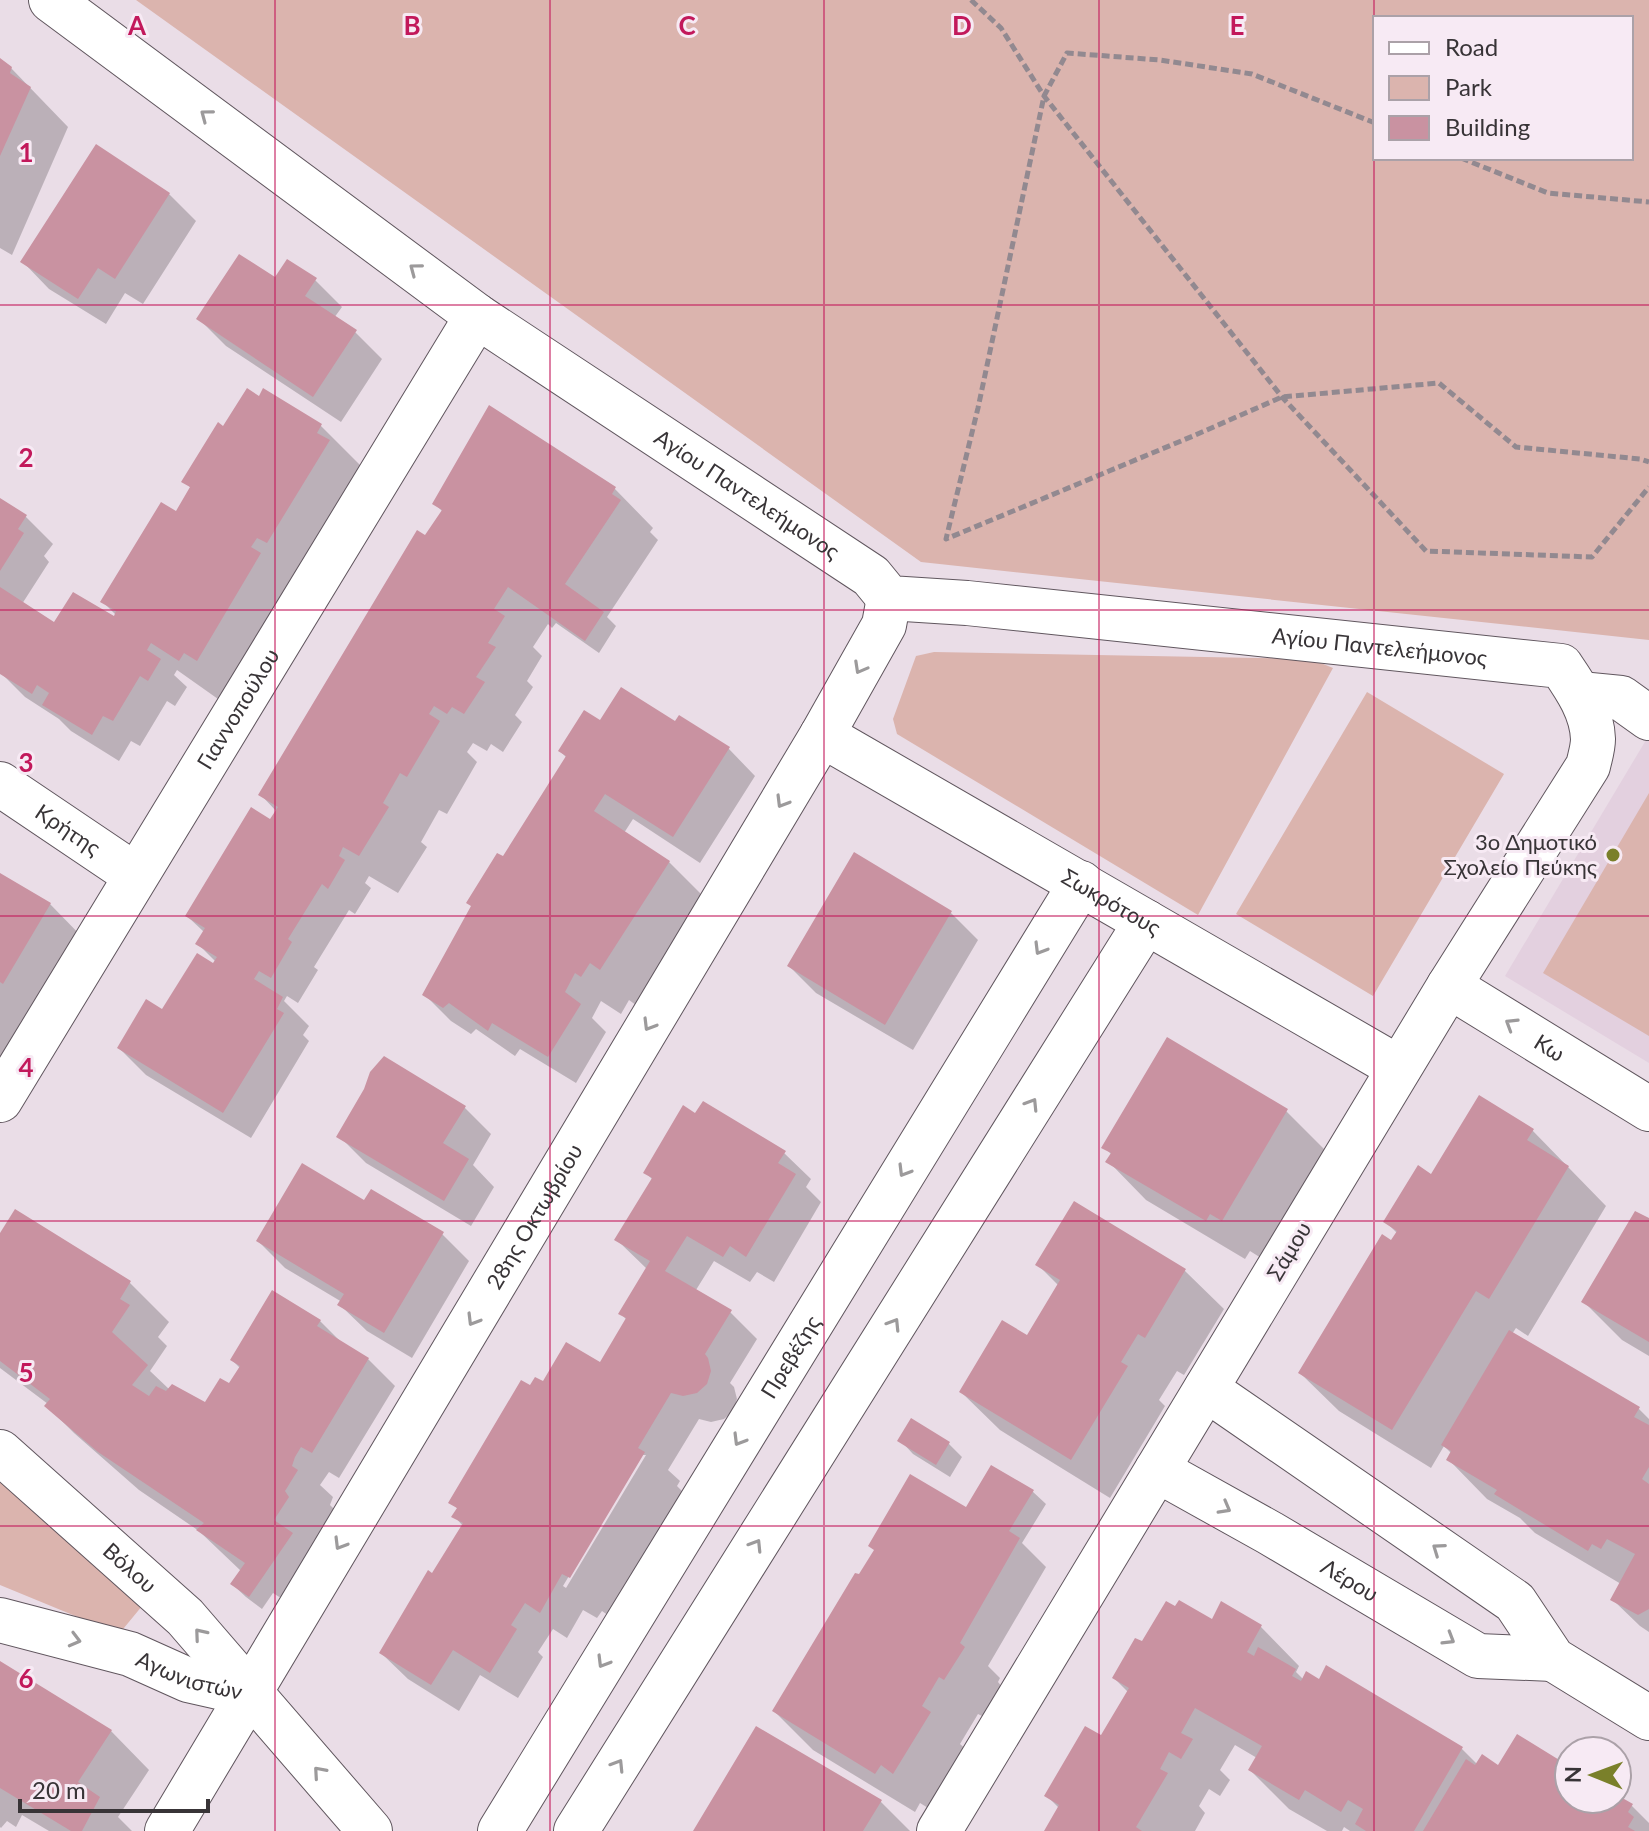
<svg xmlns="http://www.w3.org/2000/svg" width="1649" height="1831" font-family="Lato,sans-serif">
	<rect width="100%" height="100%" fill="#eadde7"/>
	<path fill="#e3d0df" d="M1649,735V1063L1505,976Z"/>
	<path fill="#dbb4ae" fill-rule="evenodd" d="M136,0H1649V640L921,562ZM1631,18V158H1375V18Z
		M934,652L1311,659L1333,668L1198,915L897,734L893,719L916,656Z
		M1367,692L1504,774L1373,996L1236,914Z
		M1649,793V1036L1543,973Z
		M0,1477L147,1600L119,1634L0,1585Z"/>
	<path fill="#0003" fill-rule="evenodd" d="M0,60L11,68L68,127L12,255L0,248Z
		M169,194L196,221L143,304L125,293L106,324L49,289L23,262Z
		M275,280H315L342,307L334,318L355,332L382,359L341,422L226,346L199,319Z
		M264,391L321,426L360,465L357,470L367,480L218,699L177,670L174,675L187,687L175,706L167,701L140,746L131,741L119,761L71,731L59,719L25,697L0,672V500L26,517L53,544L44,556L49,562L22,604L54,625L114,619L116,615L103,602L177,514L192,489L184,481L223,429L260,399Z
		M615,489L653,528L650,532L658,540L607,617L616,626L599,653L556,623L552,628L548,624L533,647L542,656L527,681L533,687L515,715L522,722L503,752L491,744L487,751L473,743L467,752L477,762L447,814L439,810L421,842L427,847L398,893L369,876L365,883L371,888L355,914L349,910L314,967L318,970L298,1003L287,996L284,1001L309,1026L303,1035L309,1041L251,1138L146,1075L119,1048L163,1012L214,966L216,962L197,943L204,932L187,916L271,822L277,812L261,795L443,512L435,504Z
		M601,723L675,724L729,749L755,776L700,863L633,819L624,833L669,862L708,901L640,1008L629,1000L621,1014L601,1001L592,1018L606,1032L576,1083L520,1049L515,1056L476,1029L471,1034L451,1021L424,994L503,859L567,758L560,751Z
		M855,855L951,913L978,940L913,1050L816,993L789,966Z
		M0,875L50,904L88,943L43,1021L27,1012L0,1088Z
		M464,1107L491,1134L473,1165L494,1187L471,1226L366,1163L339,1136Z
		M1286,1111L1325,1150L1261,1258L1250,1251L1245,1259L1146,1200L1108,1161L1112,1155L1104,1147Z
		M1532,1130L1606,1206L1528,1336L1516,1328L1512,1334L1639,1409L1649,1419V1632L1640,1626L1613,1600L1621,1584L1535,1533L1520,1518L1487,1499L1449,1460L1452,1454L1444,1446L1431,1468L1339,1411L1300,1373L1397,1233L1386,1222L1432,1177Z
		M784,1153L811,1179L806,1187L821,1202L774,1282L757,1272L750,1282L714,1261L696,1290L730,1312L757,1339L730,1383L734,1387L737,1399L733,1411L724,1419L711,1422L699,1419L668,1470L680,1481L677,1486L683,1492L609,1616L602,1611L597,1618L583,1610L567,1638L553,1629L538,1652L543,1657L518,1698L480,1675L459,1711L408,1679L381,1653L433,1575L463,1526L454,1516L458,1509L451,1502L531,1388L550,1389L600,1364L627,1320L621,1314L647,1269L617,1240L653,1180L645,1172ZM641,1455H646L566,1588L563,1586Z
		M365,1203L442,1234L469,1261L412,1358L367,1331L340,1305L342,1302L285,1268L258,1241Z
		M1075,1204L1185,1271L1224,1309L1184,1375L1177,1371L1159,1400L1165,1406L1110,1498L1000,1430L961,1392L1027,1338L1059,1286L1038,1265Z
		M16,1212L130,1283L169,1322L158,1337L167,1346L150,1371L170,1390L216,1413L241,1369L232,1360L272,1292L320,1321L344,1345L368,1359L395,1386L339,1478L329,1472L320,1485L333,1497L330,1505L335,1510L284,1600L273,1593L262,1609L246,1597L232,1584L241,1571L199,1531L139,1490L74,1433L47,1406L48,1404L0,1368V1236Z
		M1649,1219V1356L1622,1340L1583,1301Z
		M912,1421L949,1444L962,1457L950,1477L913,1454L900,1440Z
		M1032,1491L1046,1504L1022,1543L1046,1567L988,1666L1000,1678L998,1682L1002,1687L984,1717L978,1714L960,1744L969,1752L933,1811L920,1803L915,1812L813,1750L774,1711L868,1583L974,1514Z
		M1212,1621L1261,1627L1299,1666L1296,1672L1304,1680L1462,1749L1478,1765L1499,1767L1569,1768V1799H1617V1797L1632,1806L1649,1823V1831H1350L1344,1827L1342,1831H1327L1289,1809L1250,1770L1257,1758L1235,1745L1220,1770L1230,1780L1220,1796L1209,1789L1199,1806L1205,1813L1195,1831H1046L1060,1809L1046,1795L1101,1738L1128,1692L1114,1678L1143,1644Z
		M0,1664L111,1731L149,1770L118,1817L132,1831H49L22,1815L16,1827L7,1821L1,1828L0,1827Z
		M756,1729L881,1802L910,1831H696Z"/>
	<path fill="#c992a1" d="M0,58L12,67L10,73L31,87L0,156Z
		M96,144L170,193L115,279L98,268L78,299L20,262Z
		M239,254L275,277L287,259L317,278L305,296L357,330L313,397L196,319Z
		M247,388L259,396L263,388L322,424L317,433L330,440L267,543L257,538L251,547L261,553L197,661L184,653L179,661L151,643L147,650L161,659L148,681L140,676L113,721L103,716L92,735L42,705L49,693L37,685L32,694L0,674V587L54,622L73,592L114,616L116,611L100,602L161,502L176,511L190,487L181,482L218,422L223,426Z
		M489,405L616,487L612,494L621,500L565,584L604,612L585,641L508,587L494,609L505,616L488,643L496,647L476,677L485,682L464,714L452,707L447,714L434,706L429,714L440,721L407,777L400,773L383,803L389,807L359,856L343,847L339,856L345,860L328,889L322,884L288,939L292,942L271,978L259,971L254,979L283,997L277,1009L284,1013L223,1113L117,1048L146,999L162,1009L197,953L213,963L217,957L195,944L205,928L185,916L251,807L270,819L278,807L258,795L417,530L425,535L442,510L432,504Z
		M0,498L27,515L18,529L24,533L0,571Z
		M621,687L675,721L679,715L730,747L673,837L605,794L594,811L670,861L600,970L590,963L581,977L575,973L565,992L581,1004L548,1057L492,1023L488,1031L449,1003L443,1008L422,995L471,906L466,903L497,853L503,856L566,756L558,751L584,710L600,720Z
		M854,852L952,911L885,1025L787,966Z
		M0,873L51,903L3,984L0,982Z
		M1167,1037L1288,1109L1222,1221L1210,1214L1206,1221L1105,1162L1111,1153L1101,1148Z
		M384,1056L466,1106L443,1143L469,1159L444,1201L336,1137L364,1089L370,1072Z
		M1479,1095L1534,1129L1527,1140L1569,1166L1489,1299L1476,1291L1392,1430L1298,1373L1382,1234L1391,1240L1397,1231L1383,1222L1418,1165L1431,1174Z
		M703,1101L786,1151L778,1163L796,1174L746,1257L730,1246L723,1257L687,1236L665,1271L732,1310L705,1354L708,1358L711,1371L707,1384L697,1393L683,1396L671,1393L638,1448L645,1452L570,1578L562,1574L540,1613L525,1603L511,1625L517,1629L490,1673L453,1650L431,1685L379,1653L428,1570L432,1573L463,1523L451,1517L457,1508L448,1503L521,1380L530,1385L535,1377L543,1381L566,1342L600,1362L626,1318L618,1314L650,1261L614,1240L652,1178L643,1173L683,1105L695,1113Z
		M302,1163L364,1200L371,1189L444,1232L384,1333L337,1305L344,1294L256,1241Z
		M1074,1201L1186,1269L1145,1338L1138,1334L1121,1362L1128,1366L1071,1460L959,1392L1002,1320L1027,1335L1060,1280L1035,1265Z
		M15,1209L131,1281L120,1299L130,1305L112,1332L148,1365L132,1385L149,1396L156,1386L166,1391L172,1384L205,1402L220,1378L229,1383L240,1366L230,1360L272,1290L321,1320L317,1326L369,1358L312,1453L301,1447L295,1457L292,1466L298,1470L285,1491L289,1497L274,1520L293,1533L249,1597L230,1584L245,1563L196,1530L204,1523L98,1452L44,1406L50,1399L0,1361V1233Z
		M1635,1211L1649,1218V1342L1581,1302Z
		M1509,1330L1640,1407L1634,1417L1649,1425V1467L1642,1479L1649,1484V1609L1638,1615L1610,1600L1635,1554L1607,1539L1601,1549L1592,1544L1588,1551L1494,1494L1497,1490L1446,1460L1451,1451L1441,1445Z
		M911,1418L950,1442L936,1465L897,1441Z
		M991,1465L1034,1490L1009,1531L1020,1538L960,1643L965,1647L944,1680L939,1677L922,1706L931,1712L893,1774L881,1765L875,1774L772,1711L855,1573L859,1574L874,1550L868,1546L910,1474L966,1507Z
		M1179,1600L1212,1619L1221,1601L1262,1625L1247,1652L1254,1656L1258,1647L1296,1669L1292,1676L1301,1681L1306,1671L1319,1679L1326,1665L1463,1747L1414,1831H1366L1355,1824L1363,1809L1348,1800L1341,1812L1305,1790L1299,1800L1248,1770L1262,1746L1195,1708L1181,1733L1193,1739L1181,1759L1169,1752L1160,1769L1168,1773L1136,1827L1142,1831H1044L1059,1805L1044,1796L1085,1726L1101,1735L1129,1688L1112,1678L1135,1638L1142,1641L1166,1601L1175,1606Z
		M0,1661L112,1730L78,1782L100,1797L82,1831H71L0,1788Z
		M756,1726L882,1800L863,1831H693Z
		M1517,1734L1569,1766V1799H1617V1795L1633,1804L1628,1812L1634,1817L1628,1827L1635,1831H1423L1466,1759L1475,1765L1482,1754L1498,1765Z"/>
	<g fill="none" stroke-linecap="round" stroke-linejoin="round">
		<defs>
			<g id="minor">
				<path id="s1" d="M51,0L477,316L871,576L889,598L967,603L1561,666C1576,688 1592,711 1593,739C1593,748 1590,757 1588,766L1449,986L939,1831"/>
				<path d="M1580,694L1621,698L1649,718"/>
				<path id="s2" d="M822,735L1399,1068"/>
				<path id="s3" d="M0,784L135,875"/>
				<path id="s4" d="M1449,986L1649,1109"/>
				<path id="s5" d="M0,1100L477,316"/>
				<path d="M1206,1389L1515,1602L1553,1659L1649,1718"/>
				<path id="s6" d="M0,1452L185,1617L370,1831"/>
				<path id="s7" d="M1157,1470L1270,1533L1478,1656L1553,1659"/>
				<path id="s8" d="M0,1620L130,1654L188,1680L250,1694"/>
				<path id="s9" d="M167,1831L822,735L884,625L889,598"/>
				<path id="s10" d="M500,1831L1081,883"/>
				<path d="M576,1831L1146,922"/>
			</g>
		</defs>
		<use href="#minor" stroke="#60565e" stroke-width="46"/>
		<path stroke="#928990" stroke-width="5" stroke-dasharray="8 4" stroke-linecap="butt" d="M971,0L1001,28L1044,96L1282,397L1426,551L1592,557L1649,487
			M1375,123L1252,74L1160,60L1067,53L1044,96L978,408L946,539L1193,436L1282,397L1439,383L1516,447L1640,459L1649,462
			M1461,158L1548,193L1649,202"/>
		<use href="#minor" stroke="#fff" stroke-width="44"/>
	</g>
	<defs><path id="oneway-chevron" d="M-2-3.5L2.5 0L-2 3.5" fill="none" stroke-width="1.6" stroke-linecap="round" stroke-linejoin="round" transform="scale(2)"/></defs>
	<g stroke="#9c9a9b">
		<use href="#oneway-chevron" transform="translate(206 115) rotate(-143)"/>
		<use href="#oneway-chevron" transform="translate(415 269) rotate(-143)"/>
		<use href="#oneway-chevron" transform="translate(860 668) rotate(119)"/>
		<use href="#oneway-chevron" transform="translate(782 802) rotate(121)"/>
		<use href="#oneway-chevron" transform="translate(1040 949) rotate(121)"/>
		<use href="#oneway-chevron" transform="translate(1511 1024) rotate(-148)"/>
		<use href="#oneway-chevron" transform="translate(649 1025) rotate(121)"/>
		<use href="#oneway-chevron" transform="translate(1032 1104) rotate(-58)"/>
		<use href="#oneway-chevron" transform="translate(904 1171) rotate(121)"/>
		<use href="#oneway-chevron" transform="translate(473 1320) rotate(121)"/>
		<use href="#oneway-chevron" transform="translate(894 1324) rotate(-58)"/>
		<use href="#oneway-chevron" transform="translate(739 1440) rotate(121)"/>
		<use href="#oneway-chevron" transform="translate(1225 1508) rotate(29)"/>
		<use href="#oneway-chevron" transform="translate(340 1544) rotate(121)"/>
		<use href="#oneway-chevron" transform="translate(756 1545) rotate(-58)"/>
		<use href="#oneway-chevron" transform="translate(1438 1549) rotate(-145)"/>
		<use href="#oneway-chevron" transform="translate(200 1634) rotate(-130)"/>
		<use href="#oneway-chevron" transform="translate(1449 1639) rotate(31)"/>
		<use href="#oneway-chevron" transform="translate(75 1640) rotate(15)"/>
		<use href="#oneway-chevron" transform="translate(603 1662) rotate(121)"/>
		<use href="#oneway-chevron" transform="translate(618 1765) rotate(-58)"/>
		<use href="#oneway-chevron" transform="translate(319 1772) rotate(-131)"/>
	</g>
	<path fill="none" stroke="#c2185b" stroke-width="2" stroke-opacity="0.55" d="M275,0V1831M550,0V1831M824,0V1831M1099,0V1831M1374,0V1831M0,305H1649M0,610H1649M0,916H1649M0,1221H1649M0,1526H1649"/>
	<circle fill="#7a802a" stroke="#f7eaf4" stroke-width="3" cx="1613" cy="855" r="8"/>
	<g text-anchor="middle" stroke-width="6" stroke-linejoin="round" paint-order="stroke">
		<g font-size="22" fill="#383437" stroke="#f7eaf4">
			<text dy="8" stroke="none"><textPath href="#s1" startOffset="854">Αγίου Παντελεήμονος</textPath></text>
			<text dy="8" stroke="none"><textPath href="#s1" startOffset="1524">Αγίου Παντελεήμονος</textPath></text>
			<text dy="8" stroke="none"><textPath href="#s5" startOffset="458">Γιαννοπούλου</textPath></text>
			<text dy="8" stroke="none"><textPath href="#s3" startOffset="82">Κρήτης</textPath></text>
			<text dy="8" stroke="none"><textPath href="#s2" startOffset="334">Σωκρότους</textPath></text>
			<text dy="8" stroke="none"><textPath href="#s4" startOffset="118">Κω</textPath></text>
			<text dy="8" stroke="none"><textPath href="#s9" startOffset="716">28ης Οκτωβρίου</textPath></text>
			<text transform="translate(1289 1251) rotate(-59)" y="8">Σάμου</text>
			<text dy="8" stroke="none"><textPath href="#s10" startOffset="556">Πρεβέζης</textPath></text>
			<text dy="8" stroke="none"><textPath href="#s6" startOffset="174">Βόλου</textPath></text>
			<text dy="8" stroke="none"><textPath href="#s7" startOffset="222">Λέρου</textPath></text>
			<text dy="8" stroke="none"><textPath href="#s8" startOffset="198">Αγωνιστών</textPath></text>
		</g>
		<g font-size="22" fill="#383437" stroke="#f7eaf4" text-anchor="end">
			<text x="1597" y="850">3ο Δημοτικό<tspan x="1597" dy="25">Σχολείο Πεύκης</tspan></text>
		</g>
	</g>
	<g font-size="26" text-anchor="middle" font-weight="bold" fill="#c2185b" stroke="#f7eaf4" stroke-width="6" stroke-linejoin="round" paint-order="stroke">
		<text x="137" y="35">A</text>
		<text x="412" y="35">B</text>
		<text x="687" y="35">C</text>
		<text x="962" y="35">D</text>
		<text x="1237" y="35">E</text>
		<text x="26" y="162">1</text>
		<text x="26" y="467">2</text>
		<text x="26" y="772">3</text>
		<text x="26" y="1077">4</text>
		<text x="26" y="1382">5</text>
		<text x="26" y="1688">6</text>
	</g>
	<rect x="1373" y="16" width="260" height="144" fill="#f7eaf4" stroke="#aba1a8" stroke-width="2"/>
	<rect x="1389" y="42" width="40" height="12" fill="#ffffff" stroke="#aba1a8" stroke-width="2"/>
	<text x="1445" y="56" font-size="24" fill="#383437">Road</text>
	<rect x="1389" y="76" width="40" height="24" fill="#dbb4ae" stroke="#aba1a8" stroke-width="2"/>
	<text x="1445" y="96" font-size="24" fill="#383437">Park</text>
	<rect x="1389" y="116" width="40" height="24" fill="#c992a1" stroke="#aba1a8" stroke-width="2"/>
	<text x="1445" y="136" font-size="24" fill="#383437">Building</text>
	<g transform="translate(1593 1775) rotate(271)"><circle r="38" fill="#f7eaf4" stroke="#aba1a8" stroke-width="2"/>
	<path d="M0-6L14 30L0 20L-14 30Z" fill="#7a802a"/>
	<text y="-12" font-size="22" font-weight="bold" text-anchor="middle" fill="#383437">N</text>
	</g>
	<path d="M20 1799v12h188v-12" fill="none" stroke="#383437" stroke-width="4"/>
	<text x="32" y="1799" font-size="24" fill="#383437" stroke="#f7eaf4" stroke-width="6" paint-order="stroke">20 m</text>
</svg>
